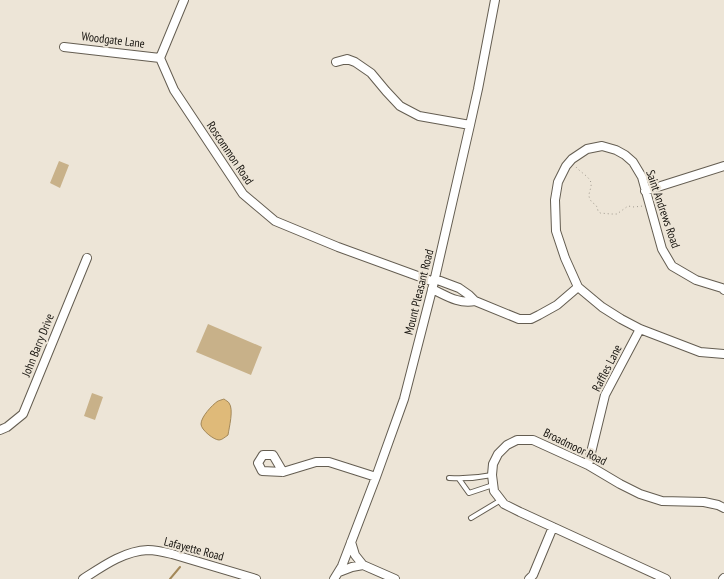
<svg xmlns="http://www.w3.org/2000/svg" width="724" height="579" font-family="'PT Sans Narrow',sans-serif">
	<rect width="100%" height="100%" fill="#ede5d7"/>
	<path fill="#c8b189" d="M59,161L69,165L60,188L50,183Z
		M208,324L262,347L251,375L196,352Z
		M92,393L103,397L95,420L84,416Z"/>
	<path fill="#dfba79" stroke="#a38859" d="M224,399C225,400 229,402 229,403C234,409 229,428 228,435C225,437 222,440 219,440C214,440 201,430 201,424C201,417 212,405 218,401C218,401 224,399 224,399Z"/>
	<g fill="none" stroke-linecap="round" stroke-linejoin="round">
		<path stroke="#a38859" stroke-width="2" d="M170,579L180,567"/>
		<defs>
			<path id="lane" d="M449,478C464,479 477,478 492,475
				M459,479L469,493L493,485
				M471,518L501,500"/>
			<path id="street" d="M184,0L160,58L174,90L243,194L275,221L338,247L434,282
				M64,47L160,58
				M336,62L347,59L355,62L371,73L386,91L400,106L419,116L470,125
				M645,191L724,166
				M435,279L459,288L469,295L475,301L519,319H531L539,315L557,305L578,287
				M432,289C447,296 458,304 475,301
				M724,290L722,288L696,280L672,266L662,249L642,177L633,162L625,155L616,150L602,146L587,149L572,159L566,166L558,182L555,200L556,231L565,258L578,287L602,307L621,319L640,329L700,352L724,354
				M0,430L7,427L23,414L87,258
				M588,465L605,395L640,329
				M283,472L273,455H263L258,463L262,471L283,472L316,462H329L376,477
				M351,542L355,555L363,565L395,579
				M339,572L352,567L363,565
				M83,579C103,566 124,551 148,550C156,550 164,552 172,554L256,579
				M334,579L342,566L376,477L404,399L434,282L470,125L478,89L495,0
				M529,579L533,575L553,527
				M666,579L520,512L504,504L494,491L492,475L493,464L498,454L507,445L517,440H533L588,465L620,484L640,494L662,501L704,502L718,505L724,508
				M723,579L724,578"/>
		</defs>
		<use href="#lane" stroke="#645d51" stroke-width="6"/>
		<use href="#street" stroke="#645d51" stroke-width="10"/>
		<path stroke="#a09a8f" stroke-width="1" stroke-dasharray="1 3" stroke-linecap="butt" d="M576,167C580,172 590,177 591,183C592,189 587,194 590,199C593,206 596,201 598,211L600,213L611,214H617L628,206L634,207L643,206"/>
		<use href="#lane" stroke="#fff" stroke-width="4"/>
		<use href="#street" stroke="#fff" stroke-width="8"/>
	</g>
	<g text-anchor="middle" stroke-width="4" stroke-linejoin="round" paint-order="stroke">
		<g font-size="12" fill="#17140f" stroke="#ede5d7">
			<text transform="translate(113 40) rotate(7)" y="4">Woodgate Lane</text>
			<text transform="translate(230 153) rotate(56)" y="4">Roscommon Road</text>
			<text transform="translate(663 209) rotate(71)" y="4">Saint Andrews Road</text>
			<text transform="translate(419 292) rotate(-76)" y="4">Mount Pleasant Road</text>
			<text transform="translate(38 345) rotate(-68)" y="4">John Barry Drive</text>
			<text transform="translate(607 368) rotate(-63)" y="4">Raffles Lane</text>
			<text transform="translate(575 447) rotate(26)" y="4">Broadmoor Road</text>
			<text transform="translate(194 549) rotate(15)" y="4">Lafayette Road</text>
		</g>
	</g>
</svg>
